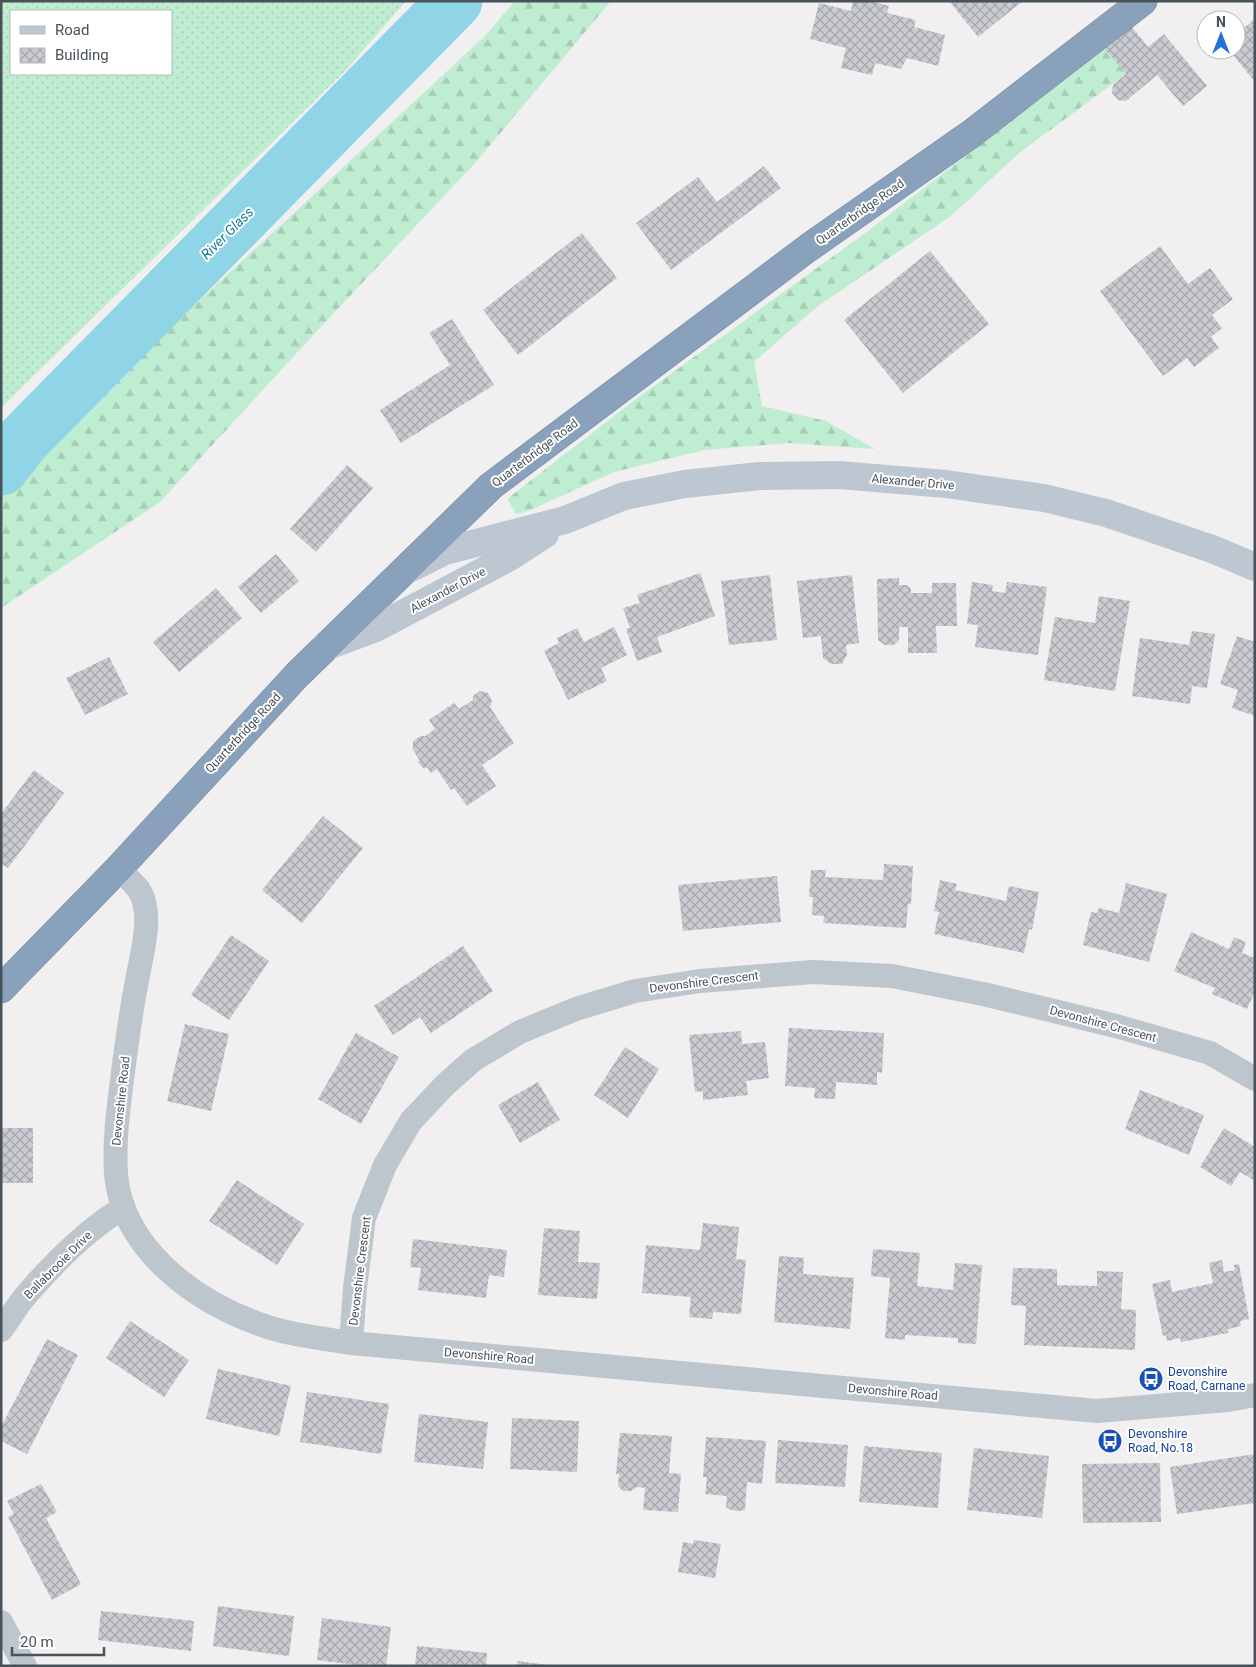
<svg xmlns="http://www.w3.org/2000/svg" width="1256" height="1667" font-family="Roboto,sans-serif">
	<defs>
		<pattern id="grass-dots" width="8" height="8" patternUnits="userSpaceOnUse" patternTransform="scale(1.25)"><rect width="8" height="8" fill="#bfedd1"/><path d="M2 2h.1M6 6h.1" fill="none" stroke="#a6cdb6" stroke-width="1.8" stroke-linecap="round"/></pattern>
		<pattern id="forest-firs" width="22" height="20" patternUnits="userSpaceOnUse" patternTransform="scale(1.25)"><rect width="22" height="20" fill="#bfedd1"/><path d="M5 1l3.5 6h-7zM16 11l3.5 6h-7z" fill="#a6cdb6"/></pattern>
		<pattern id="building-cross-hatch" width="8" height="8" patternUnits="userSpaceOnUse" patternTransform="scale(1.25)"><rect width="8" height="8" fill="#c9cbd1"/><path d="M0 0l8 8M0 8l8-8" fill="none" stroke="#a5a7ad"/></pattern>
	</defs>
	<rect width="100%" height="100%" fill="#f1efef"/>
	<path fill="url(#grass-dots)" fill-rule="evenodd" d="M1,1H406L344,72L1,408ZM11,11H171V74H11Z"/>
	<path fill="url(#forest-firs)" d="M515,1H611L476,162L317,331L160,502L1,608V442L120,374L485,36Z
		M1105,49L1126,74L1019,153L951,216L818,306L754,362L762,406L826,421L875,449L788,443L704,450L614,472L526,512L516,514L508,500L511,496L632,402L868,231Z"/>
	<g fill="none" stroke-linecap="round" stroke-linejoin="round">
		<path stroke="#8fd5e7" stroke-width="55" d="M1,468L22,441L455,1"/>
	</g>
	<path fill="url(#building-cross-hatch)" d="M853,1H870L889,6L887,13L916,20L914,27L945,35L938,66L907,58L901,69L875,63L872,75L841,68L846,48L810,39L819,3L851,11Z
		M949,1H1023L978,37Z
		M1255,19V82L1229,50H1236V34Z
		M1132,27L1148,47L1164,34L1207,86L1183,106L1157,75L1126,101L1118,100L1112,93L1113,85L1126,74L1105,49Z
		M764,166L781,188L671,270L636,223L698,177L717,202Z
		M582,233L617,278L518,355L483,310Z
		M1160,246L1188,284L1210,268L1233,299L1212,315L1222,328L1211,337L1219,348L1194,367L1187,358L1163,376L1100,291Z
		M930,251L989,324L903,393L844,320Z
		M452,319L494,385L401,443L380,410L450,365L429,333Z
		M347,465L373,488L316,552L290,529Z
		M276,554L299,581L261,613L238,587Z
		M700,573L715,616L657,637L662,652L637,661L626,629L630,628L623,608L640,603L637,595Z
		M770,575L777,640L729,645L721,581Z
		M852,575L859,643L846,645L847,655L842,664H831L823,658L821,636L803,638L797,581Z
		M899,578V585H907L911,589V593H932V583H956L957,626H936L937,653H908V627H899V640L894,645H885L878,640L877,579Z
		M972,582L993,585L992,591L1005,593L1007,582L1047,587L1038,655L975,647L978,625L967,624Z
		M216,588L242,618L179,672L153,642Z
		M1099,596L1130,601L1115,691L1044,680L1055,617L1095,623Z
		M614,627L627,655L601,668L607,681L568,700L544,651L559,643L557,638L577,628L584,642Z
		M1192,631L1215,634L1207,688L1192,686L1190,704L1132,696L1140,638L1189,645Z
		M1237,636L1255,642V716L1232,708L1238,690L1220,684Z
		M109,657L128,694L85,715L66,678Z
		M480,691L488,693L492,701L490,707L514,743L482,765L496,786L467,806L454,788L451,790L437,769L431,773L427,767L424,769L418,762L420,761L413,750V741L421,736H425L435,729L429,720L454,703L459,709L473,700V696Z
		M34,770L64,793L8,868L1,863V814Z
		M323,816L363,848L302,923L262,890Z
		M884,864L913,866L911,904H908L906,928L823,923L824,916L812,915L813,897H809L811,870H826L825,877L883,880Z
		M777,876L781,922L683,931L678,885Z
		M940,880L957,884L955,890L1006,901L1009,886L1039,892L1032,930L1029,929L1024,953L934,934L939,912L934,911Z
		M1126,883L1167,894L1149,962L1083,945L1091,912L1097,913L1099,908L1119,913Z
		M1191,932L1229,949L1234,937L1246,942L1242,953L1255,958V991L1247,1009L1212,994L1215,988L1174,971Z
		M231,935L269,961L229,1020L191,995Z
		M463,946L493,991L431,1033L420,1017L393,1035L374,1006Z
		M185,1024L229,1034L211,1111L167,1101Z
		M789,1028L884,1033L882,1073L877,1072V1085L836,1082L835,1099L814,1098L815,1088L785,1086Z
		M741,1031L742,1044L765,1042L769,1078L746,1081L748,1095L703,1100V1091L695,1092L689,1035Z
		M356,1033L399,1057L361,1124L318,1099Z
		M625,1047L659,1069L628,1118L594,1095Z
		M538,1082L560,1120L520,1143L498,1105Z
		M1140,1090L1204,1115L1189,1155L1125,1129Z
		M1,1128H33V1183H1Z
		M1224,1128L1255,1147V1181L1240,1172L1231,1186L1200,1167Z
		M237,1180L304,1224L277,1265L209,1221Z
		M703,1223L739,1227L736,1259L746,1260L741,1314L713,1312L712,1319L689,1317L691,1297L642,1293L646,1245L700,1250Z
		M544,1228L580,1231L578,1262L600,1263L597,1299L538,1295Z
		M413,1239L507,1250L504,1277L489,1275L486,1298L418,1290L421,1268L410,1267Z
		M873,1249L920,1253L917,1286L953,1290L955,1263L982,1265L976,1344L958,1343V1338L905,1335V1340L885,1338L890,1278L871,1276Z
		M779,1256L804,1258L803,1274L854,1278L850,1329L774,1322Z
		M1222,1260L1224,1272L1235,1270L1234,1265L1239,1264L1249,1319L1240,1321L1241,1326L1228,1329V1333L1181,1342L1180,1338L1167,1341L1166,1335L1163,1336L1152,1284L1170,1280L1172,1292L1213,1283L1209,1263Z
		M1013,1268L1057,1269V1285L1097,1286V1271L1123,1272L1121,1309L1136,1310L1135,1350L1024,1345L1026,1306L1011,1305Z
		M130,1321L189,1360L164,1397L106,1358Z
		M47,1339L78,1355L27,1454L1,1441V1427Z
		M218,1369L291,1386L279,1436L206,1419Z
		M307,1392L389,1404L381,1454L300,1442Z
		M419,1414L488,1422L483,1469L414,1462Z
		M512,1418L579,1421L577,1472L510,1469Z
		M620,1433L672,1436L669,1473L681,1474L678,1512L643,1510L645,1488L637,1487L631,1491H623L618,1486L619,1474H616Z
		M706,1437L766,1441L762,1484L747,1482L745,1510L738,1511L731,1510L726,1507L727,1496L705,1494L707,1477H703Z
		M778,1440L848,1445L845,1487L775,1483Z
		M864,1446L942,1453L938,1508L859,1502Z
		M974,1448L1049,1456L1042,1518L967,1510Z
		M1255,1454V1503L1177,1514L1170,1467Z
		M1160,1463L1161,1522L1083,1523L1082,1464Z
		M41,1484L57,1512L46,1518L81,1584L52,1600L8,1517L14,1514L7,1501Z
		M694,1540L721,1544L715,1578L678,1572L683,1542L693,1544Z
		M218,1606L294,1616L289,1656L213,1646Z
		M101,1611L194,1621L191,1651L98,1640Z
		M322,1618L391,1627L386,1666H365L317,1660Z
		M417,1646L487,1653L486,1666H415Z
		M518,1661L547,1665V1666H517Z"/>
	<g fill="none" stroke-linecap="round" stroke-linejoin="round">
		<defs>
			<path id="highway" d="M1,989L118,869L297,675L491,486L808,248L971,134L1143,1"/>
		</defs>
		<use href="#highway" stroke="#748ca7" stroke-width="29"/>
		<path stroke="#bec6cd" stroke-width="24" d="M118,869C125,875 133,882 139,890C155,914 140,960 136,986C130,1017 126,1048 122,1080C118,1111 114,1142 116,1174C122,1248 194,1301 259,1324C288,1335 321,1338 351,1343L1097,1411L1228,1400L1255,1395
			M1,1330C10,1318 18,1304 28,1293C54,1263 89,1228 123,1208
			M351,1343L355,1288L364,1218L385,1165L411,1121L445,1085L473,1060L520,1032L576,1009L635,991L700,981L813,972L892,976L983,994L1116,1026L1210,1053L1255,1079
			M1,1622L25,1666"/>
		<path stroke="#bdc7d2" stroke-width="28" d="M411,568L445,551L565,520L624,496L685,484L760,476L839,475L946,484L1044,498L1106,513L1212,549L1255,567
			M325,647L376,628L508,558L545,534"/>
		<use href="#highway" stroke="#89a1bb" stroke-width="28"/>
	</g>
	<defs>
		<symbol id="bus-disc" viewBox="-11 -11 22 22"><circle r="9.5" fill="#1a4fb4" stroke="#fff"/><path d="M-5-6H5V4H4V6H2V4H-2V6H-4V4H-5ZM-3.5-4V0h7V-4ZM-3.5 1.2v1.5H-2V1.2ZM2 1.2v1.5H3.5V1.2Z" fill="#fff"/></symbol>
	</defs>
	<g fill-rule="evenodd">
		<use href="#bus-disc" x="1137" y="1365" width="28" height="28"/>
		<use href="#bus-disc" x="1096" y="1427" width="28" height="28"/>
	</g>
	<g text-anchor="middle" stroke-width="4" stroke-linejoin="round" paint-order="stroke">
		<g font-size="12" fill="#48525b" stroke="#fff">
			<text transform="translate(860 212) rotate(-35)" y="4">Quarterbridge Road</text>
			<text transform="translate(535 453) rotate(-37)" y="4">Quarterbridge Road</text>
			<text transform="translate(913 482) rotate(5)" y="4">Alexander Drive</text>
			<text transform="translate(448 590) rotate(-28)" y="4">Alexander Drive</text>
			<text transform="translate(243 733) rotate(-47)" y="4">Quarterbridge Road</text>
			<text transform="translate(704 982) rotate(-7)" y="4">Devonshire Crescent</text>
			<text transform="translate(1103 1024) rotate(15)" y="4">Devonshire Crescent</text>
			<text transform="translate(121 1101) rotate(-84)" y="4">Devonshire Road</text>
			<text transform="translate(58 1265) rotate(-45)" y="4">Ballabrooie Drive</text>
			<text transform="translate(360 1271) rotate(-83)" y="4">Devonshire Crescent</text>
			<text transform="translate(489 1356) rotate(5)" y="4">Devonshire Road</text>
			<text transform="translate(893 1392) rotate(5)" y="4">Devonshire Road</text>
		</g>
		<g font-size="12" fill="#164399" stroke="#fff" text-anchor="start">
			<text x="1168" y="1376">Devonshire<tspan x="1168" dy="14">Road, Carnane</tspan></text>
			<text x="1128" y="1438">Devonshire<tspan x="1128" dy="14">Road, No.18</tspan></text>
		</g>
		<g font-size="14" font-style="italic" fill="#147f9b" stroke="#fff">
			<text transform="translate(227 233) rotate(-45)" y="5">River Glass</text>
		</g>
	</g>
	<rect width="1256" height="1667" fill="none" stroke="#48525b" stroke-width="5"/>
	<rect x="10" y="10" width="162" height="65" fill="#ffffff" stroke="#b6babd"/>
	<rect x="20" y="26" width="25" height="8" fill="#bdc7d2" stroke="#b6babd"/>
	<text x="55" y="35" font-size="15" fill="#48525b">Road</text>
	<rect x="20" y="48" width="25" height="15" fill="url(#building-cross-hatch)" stroke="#b6babd"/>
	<text x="55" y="60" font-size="15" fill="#48525b">Building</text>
	<g transform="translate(1221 35)"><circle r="24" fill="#ffffff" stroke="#b6babd"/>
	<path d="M0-4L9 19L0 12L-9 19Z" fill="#2372d8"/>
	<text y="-8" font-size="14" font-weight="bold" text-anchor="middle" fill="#48525b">N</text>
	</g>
	<path d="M12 1647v8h92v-8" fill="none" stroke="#48525b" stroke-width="2.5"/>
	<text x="20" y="1647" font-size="15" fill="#48525b" stroke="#ffffff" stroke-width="4" paint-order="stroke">20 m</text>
</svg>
